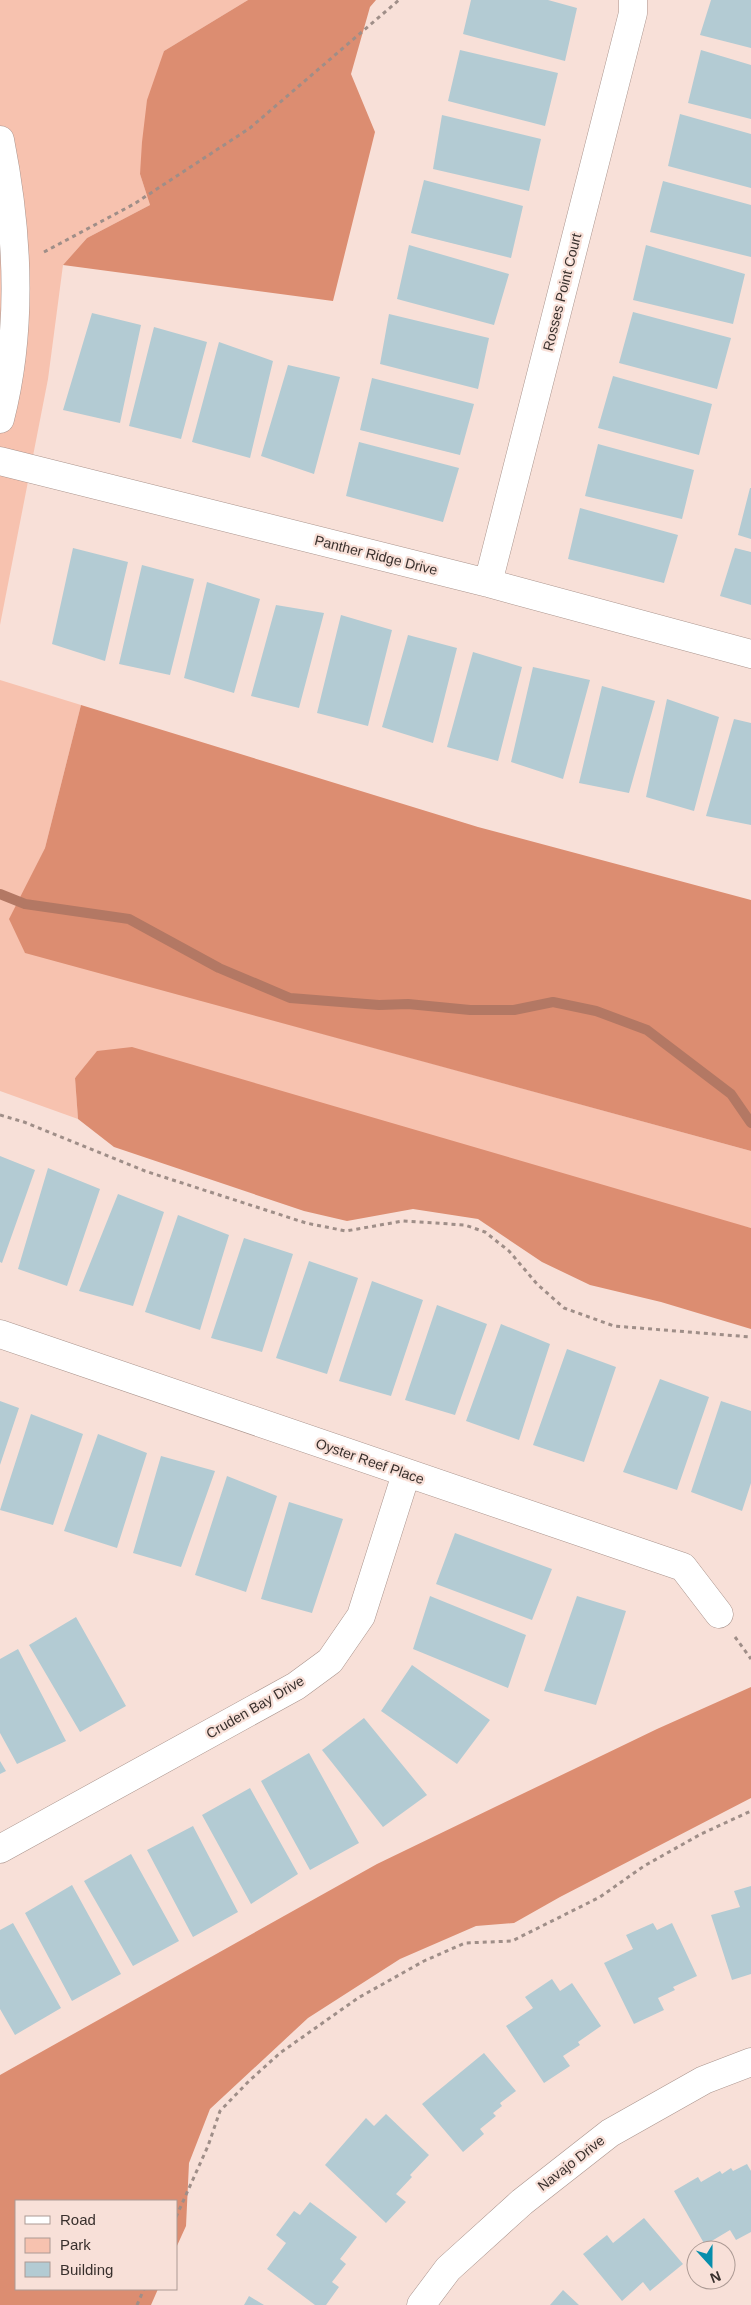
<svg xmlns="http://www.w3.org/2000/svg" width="751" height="2305" font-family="Helvetica,sans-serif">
	<rect width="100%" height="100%" fill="#f8e0d8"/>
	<path fill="#f7c2af" d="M0,0H248L164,51L140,174L150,205L87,238L63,265L48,379L0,625Z
		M0,680L81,705L45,848L10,919L25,952L751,1151V1228L75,1077L78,1119L0,1091Z"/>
	<path fill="#dc8d71" d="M248,0H376L370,7L351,74L375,132L333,301L63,265L87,238L150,205L140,174L142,142L147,100L164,51Z
		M81,705L478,827L751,900V1151L25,953L9,919L45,848Z
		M132,1047L751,1228V1329L661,1302L590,1285L542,1262L478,1219L413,1209L347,1221L304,1211L114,1147L78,1119L75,1078L97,1051Z
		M751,1687V1798L560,1897L514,1923L476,1926L400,1959L308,2018L210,2109L189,2163L186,2226L176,2248V2201H16V2289H158L151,2305H0V2075L377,1864L657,1729Z"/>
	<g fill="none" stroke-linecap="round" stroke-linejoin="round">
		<path stroke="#b37864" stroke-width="10" d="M0,894L25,904L129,919L219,968L290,998L379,1005L408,1004L470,1010H514L553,1002L596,1011L647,1030L731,1094L751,1123"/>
	</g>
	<path fill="#b3cbd3" d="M471,0H548L577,8L565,61L463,34Z
		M711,0H751V48L700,35Z
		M460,50L558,73L545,126L448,101Z
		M701,50L751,65V119L688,103Z
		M680,114L751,134V188L668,166Z
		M442,115L541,139L529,191L433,169Z
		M424,180L523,206L511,258L411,233Z
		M663,181L751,205V257L650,232Z
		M409,245L509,274L494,325L397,299Z
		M646,245L745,274L733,324L633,300Z
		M633,312L731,338L717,389L619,363Z
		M92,313L141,325L120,423L63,410Z
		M389,314L489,338L478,389L380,364Z
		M154,327L207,342L181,439L129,426Z
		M219,342L273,361L250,458L192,442Z
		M288,365L340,377L314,474L261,456Z
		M613,376L712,404L699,455L598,428Z
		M372,378L474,404L460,455L360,430Z
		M359,442L459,468L443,522L346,496Z
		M598,444L694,470L682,519L585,496Z
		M750,488H751V539L738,535Z
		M580,508L678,535L664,583L568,559Z
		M73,548L128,562L105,661L52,644Z
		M735,548L751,552V605L720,596Z
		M142,565L194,579L170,675L119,664Z
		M207,582L260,599L234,693L184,678Z
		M276,605L324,613L299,708L251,696Z
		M341,615L392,630L368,726L317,713Z
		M408,635L457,648L433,743L382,727Z
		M473,652L522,667L498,761L447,747Z
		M533,667L590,680L563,779L511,762Z
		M602,686L655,701L629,793L579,783Z
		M667,699L719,717L694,811L646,797Z
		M734,719L751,723V825L706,816Z
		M0,1156L35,1170L2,1263L0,1262Z
		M48,1168L100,1189L67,1286L18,1269Z
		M118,1194L164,1212L133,1306L79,1291Z
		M178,1215L229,1235L200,1330L145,1312Z
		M244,1238L293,1254L262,1352L211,1338Z
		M309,1261L358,1278L327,1374L276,1358Z
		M372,1281L423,1300L391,1396L339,1381Z
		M437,1305L487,1324L455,1415L405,1400Z
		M501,1324L550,1344L519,1440L466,1421Z
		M567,1349L616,1367L584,1462L533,1445Z
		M660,1379L709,1397L677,1490L623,1472Z
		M0,1401L19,1408L0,1465Z
		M721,1401L751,1411V1483L742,1511L691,1492Z
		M31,1414L83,1434L53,1525L0,1510Z
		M98,1434L147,1453L117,1548L64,1531Z
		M161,1456L215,1471L181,1567L133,1553Z
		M227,1476L277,1496L246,1592L195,1575Z
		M289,1502L343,1519L312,1613L261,1599Z
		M455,1533L552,1569L532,1620L436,1584Z
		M430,1596L526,1635L508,1688L413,1649Z
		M577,1596L626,1611L596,1705L544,1691Z
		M76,1617L126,1706L80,1732L29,1645Z
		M18,1649L66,1741L17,1764L0,1733V1659Z
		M412,1665L490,1720L457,1764L381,1711Z
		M364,1718L427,1795L383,1827L322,1750Z
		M309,1753L359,1843L310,1870L261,1781Z
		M0,1761L6,1771L0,1774Z
		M250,1788L298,1874L251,1904L202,1815Z
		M193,1826L238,1912L193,1937L147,1850Z
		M131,1854L179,1941L133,1966L84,1881Z
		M72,1885L121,1974L72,2001L25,1913Z
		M751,1886V1974L732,1980L711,1915L740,1907L734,1891Z
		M13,1923L61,2008L15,2035L0,2009V1930Z
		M653,1923L657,1930L672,1923L697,1976L673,1987L675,1990L658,1998L664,2010L634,2024L604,1963L633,1949L626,1935Z
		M552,1979L560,1991L572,1983L601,2026L578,2042L580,2045L563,2056L570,2066L544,2083L506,2026L533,2008L525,1997Z
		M484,2053L516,2091L500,2103L502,2106L493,2113L496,2116L480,2129L484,2134L463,2152L422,2104Z
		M386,2114L429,2155L410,2175L412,2177L396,2194L406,2202L386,2223L325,2165L366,2118L374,2126Z
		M747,2164L751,2171V2232L736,2240L730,2230L705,2245L674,2191L698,2177L701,2182L720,2171L722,2174L731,2168L733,2171Z
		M310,2202L357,2237L340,2259L346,2264L332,2282L339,2287L326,2305H315L267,2269L286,2243L276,2235L294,2211L300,2215Z
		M644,2218L683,2264L650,2291L643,2282L622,2301L583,2254L607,2235L613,2243Z
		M563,2290L579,2305H550Z
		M249,2296L264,2305H244Z"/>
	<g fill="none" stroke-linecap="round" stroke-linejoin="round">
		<defs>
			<path id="minor" d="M0,140C18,231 23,329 0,419
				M0,461L488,583L751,654
				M488,583L633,13V0
				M0,1334L683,1567L719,1614
				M0,1849L296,1686L330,1661L361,1616L406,1474
				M421,2305L448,2269L522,2202L610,2133L704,2080L751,2062"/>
		</defs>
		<use href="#minor" stroke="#aa948d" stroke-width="29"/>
		<path stroke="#9f8e88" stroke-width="3" stroke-dasharray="4 4" stroke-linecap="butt" d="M44,252L134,204L250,128L399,0
			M0,1115L24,1122L145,1171L306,1223L346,1231L403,1221L465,1225L485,1232L509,1251L537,1284L564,1308L614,1326L751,1337
			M735,1637L751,1659
			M176,2217L208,2146L220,2111L249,2081L280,2053L358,1998L424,1961L465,1943L512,1941L600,1897L644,1866L701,1834L751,1811
			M137,2305L144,2289"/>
		<use href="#minor" stroke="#fff" stroke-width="28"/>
	</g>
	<g text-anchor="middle" stroke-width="4.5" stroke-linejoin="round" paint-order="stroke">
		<g font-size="14" fill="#39302d" stroke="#f8e0d8">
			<text transform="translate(562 292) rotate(-76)" y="5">Rosses Point Court</text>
			<text transform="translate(376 555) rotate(14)" y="5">Panther Ridge Drive</text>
			<text transform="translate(370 1461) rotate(19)" y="5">Oyster Reef Place</text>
			<text transform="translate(255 1707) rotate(-30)" y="5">Cruden Bay Drive</text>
			<text transform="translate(571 2163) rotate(-38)" y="5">Navajo Drive</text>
		</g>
	</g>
	<rect x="15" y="2200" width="162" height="90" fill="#f8e0d8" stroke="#ac9a94"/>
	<rect x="25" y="2216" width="25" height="8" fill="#ffffff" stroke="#ac9a94"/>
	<text x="60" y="2225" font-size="15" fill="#39302d">Road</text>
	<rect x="25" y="2238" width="25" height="15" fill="#f7c2af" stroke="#ac9a94"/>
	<text x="60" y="2250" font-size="15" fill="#39302d">Park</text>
	<rect x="25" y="2262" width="25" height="15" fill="#b3cbd3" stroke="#ac9a94"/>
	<text x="60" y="2275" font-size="15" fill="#39302d">Building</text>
	<g transform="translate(711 2265) rotate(159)"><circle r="24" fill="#f8e0d8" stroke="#ac9a94"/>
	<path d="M0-4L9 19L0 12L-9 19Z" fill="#068eac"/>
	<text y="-8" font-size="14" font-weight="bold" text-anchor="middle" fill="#39302d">N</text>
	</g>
</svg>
